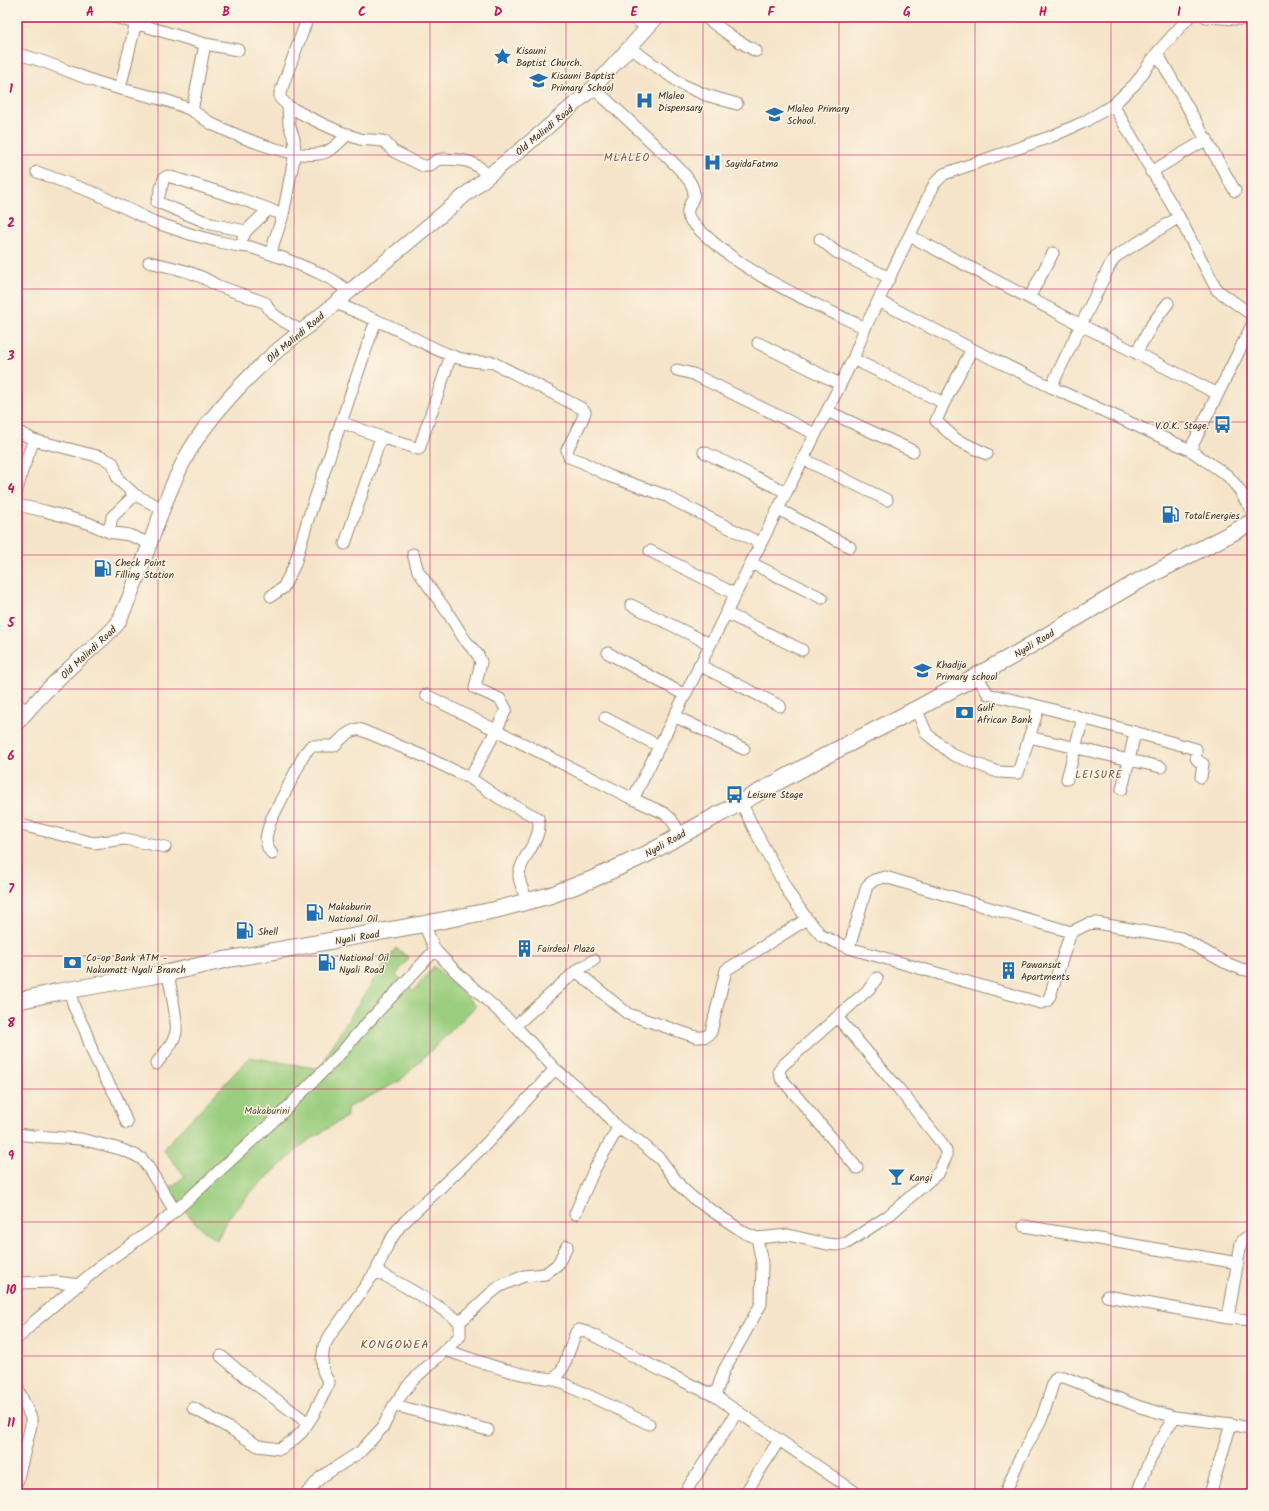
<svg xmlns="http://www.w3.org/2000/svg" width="1269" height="1511" font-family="Kalam,sans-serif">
	<rect width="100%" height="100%" fill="#fcf5e5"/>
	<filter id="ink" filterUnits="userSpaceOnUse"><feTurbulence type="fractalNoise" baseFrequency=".025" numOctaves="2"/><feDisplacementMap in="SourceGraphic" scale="8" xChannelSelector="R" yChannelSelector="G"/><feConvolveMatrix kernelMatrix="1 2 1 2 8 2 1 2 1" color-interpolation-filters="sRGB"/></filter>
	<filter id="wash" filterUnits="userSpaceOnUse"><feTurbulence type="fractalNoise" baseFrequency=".012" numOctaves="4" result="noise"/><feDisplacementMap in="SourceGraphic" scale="16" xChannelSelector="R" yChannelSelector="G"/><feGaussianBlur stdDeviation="0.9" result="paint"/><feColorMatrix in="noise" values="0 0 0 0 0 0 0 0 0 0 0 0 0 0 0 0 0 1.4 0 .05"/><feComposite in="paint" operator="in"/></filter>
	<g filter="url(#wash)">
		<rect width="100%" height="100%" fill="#f5e4c9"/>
		<path fill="#9acd7e" stroke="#6a7c4e" d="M396,948L409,958L396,975L414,991L434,966L476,1006L401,1080L347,1108V1116L305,1143L251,1192L227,1219L217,1240C196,1228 183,1208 169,1189L185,1176L163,1149L250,1057L320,1069C342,1026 369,987 396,948Z"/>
	</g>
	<g filter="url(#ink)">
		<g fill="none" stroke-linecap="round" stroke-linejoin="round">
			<defs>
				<path id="minor" d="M115,17L205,44L238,50
					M632,17L647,28
					M705,17L735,39L756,51
					M1206,17L1252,20
					M630,48L683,85L706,95L737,104
					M1157,53L1235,191
					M17,54C46,60 72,74 100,83C130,93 162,96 191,110C199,114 206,121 214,125C240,137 290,158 318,154C331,153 339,142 348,134
					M120,88L137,18
					M593,88C616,108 638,129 660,150C670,160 686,173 692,186C700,201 679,208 692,222C738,272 805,299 865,328
					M1113,105L1135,84L1157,53L1189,17
					M288,106C311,119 335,131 360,139C368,141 376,139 385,142L393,151L423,166H429L437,160L444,159L461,160L470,162L479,167L488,176
					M192,111L205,44
					M37,172L97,194L154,222L193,235L220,242L239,246L250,247L283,258L317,272L333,280L348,291
					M1151,172L1207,139
					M246,231L211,224L157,202L164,178L168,176L241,199L269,209
					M910,236L1081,325L1218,394
					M243,237L246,231L269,209L275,212
					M820,239L836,252L890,278
					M271,254L274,242L283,215L295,153L294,139L289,124L288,106L280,98V93L308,17
					M149,262C171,267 197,272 216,285L266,303C270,317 290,324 302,331
					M1029,298L1053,253
					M879,301L972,349L1051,387L1190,450L1228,476L1238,488L1252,511
					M336,303C356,312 377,320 398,330C427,344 458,365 492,362L581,408L585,412L583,418L567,450L569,457L582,462L609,476L667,496L675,501L760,543
					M758,343L840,384
					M972,349L944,403L936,421L957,440L987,454
					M1136,353L1153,323L1168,303
					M853,359L944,403
					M677,370L693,374L815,434
					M1051,387L1110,265L1115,257L1179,217
					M827,411L913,451
					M341,422L381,437L419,449L451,355
					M17,431L34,440
					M1190,450L1252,325
					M704,452L786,492
					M803,459L887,500
					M17,490L22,471L34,440L101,457L113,463L118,479L135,495L163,509
					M17,505L45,511L88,523L109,532L129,535L151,544
					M778,509L850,547
					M109,532L112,517L135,495
					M345,544L381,437
					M650,551L735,594
					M413,554L418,571L448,613L465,640L478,655L481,662L475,688L500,699L506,709L496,731L470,778
					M751,563L822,598
					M271,596L283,588L295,564L308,519L376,320
					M631,605L710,644
					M726,613L802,650
					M608,653L685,695
					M699,665L780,706
					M426,695L633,799L664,813L671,819L681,835
					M17,703L26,712
					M1039,706L1196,749C1195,757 1195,760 1203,764L1201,777
					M916,709L927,734L953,755L998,772L1018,773L1039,706L988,694L977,676
					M674,716L744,749
					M605,718L659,746
					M1135,732L1129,760L1161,767
					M1029,737L1129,760L1122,789
					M1067,779L1083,718
					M633,799L853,359L865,328L930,193L935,183L944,174L1050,137L1084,122L1113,105L1179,217L1217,290L1252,315
					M741,802L754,829L790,895L807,919L822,936L849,948L1041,1003L1047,1001L1050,996L1071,932
					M17,824L94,843L125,839L165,847
					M272,854C262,841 267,834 271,820L305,753L311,746H334C342,738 348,731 359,729L423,756L470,778L499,798L538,818C544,839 522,854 519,874C518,882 525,893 527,901
					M849,948L867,886L874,880L885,877L1071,932L1088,924L1096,923L1181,938L1224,962L1241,969L1252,971
					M576,971L628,1014L696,1037C703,1037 707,1038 711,1032L726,970L807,919
					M69,989L74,1007L85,1030L93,1053L103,1074L116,1096L127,1123
					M515,1026L576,971L594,960
					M156,1064C163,1055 174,1043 176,1032C178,1019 170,987 168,973
					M555,1069L597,1104L618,1128L640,1142L660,1159L681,1187L693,1198L745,1233L757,1238L788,1235L827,1244L837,1245L847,1243L888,1216L939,1172L946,1157V1151L940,1141L898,1088L837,1017
					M17,1134L33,1136L81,1139L120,1149L135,1155L142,1159L148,1167L175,1211
					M857,1168L781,1078L779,1071L782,1066L869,989L877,978
					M575,1214L594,1170L618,1128
					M1024,1226L1238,1263
					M17,1283L56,1282L79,1285
					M1107,1296L1228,1318L1252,1320
					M1228,1318L1241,1243C1244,1238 1246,1237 1252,1236
					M460,1322L490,1294L500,1286L524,1276L545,1274L558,1264L567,1246
					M17,1339L35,1321L103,1264L155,1228L194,1194L280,1115L342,1052L357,1034L435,950
					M445,1350C481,1362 516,1376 554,1379L563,1368L576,1332L579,1330L587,1332L666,1373L715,1396L858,1494
					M221,1356L247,1378L308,1423
					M554,1379L649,1424
					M17,1387L31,1418V1425L17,1482
					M715,1396L724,1370L761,1304L762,1263L757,1238
					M394,1405L488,1430
					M193,1408L231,1429L258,1446L280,1449L291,1442L302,1432L312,1417L329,1383L323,1371L322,1360L324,1346L331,1334L376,1271L389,1242L400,1226L486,1144L555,1069L515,1026L454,970L435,950L424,924
					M306,1494L321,1477L360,1452L383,1427L394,1405L411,1382L460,1336V1322C434,1302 405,1286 376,1271
					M684,1494L737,1412
					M745,1494L779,1440
					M1005,1494L1018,1462L1042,1418L1054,1381L1057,1377H1064L1140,1407L1175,1417
					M1137,1494C1146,1466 1158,1440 1175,1417L1231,1424L1252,1429
					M1210,1494L1231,1424"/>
				<path id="major" d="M17,723C34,703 53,683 73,665C88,651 105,639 118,623C144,569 158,510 186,457C210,413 261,361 302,331L488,176L529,143L593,88L657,17"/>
				<path id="highway" d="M17,1001L57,992L168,973L224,960L424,924L495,910L551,895L593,879L647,854L823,757L922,706L1016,654L1135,583L1232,533L1252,522"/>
			</defs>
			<use href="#minor" stroke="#988774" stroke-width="13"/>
			<use href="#major" stroke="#988774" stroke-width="16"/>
			<use href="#highway" stroke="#988774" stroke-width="18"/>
			<use href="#minor" stroke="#fff" stroke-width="11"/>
			<use href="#major" stroke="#fff" stroke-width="14"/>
			<use href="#highway" stroke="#fff" stroke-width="16"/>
		</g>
	</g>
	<path fill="none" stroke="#c2185b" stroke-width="1" stroke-opacity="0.55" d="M158,17V1494M294,17V1494M430,17V1494M566,17V1494M703,17V1494M839,17V1494M975,17V1494M1111,17V1494M17,155H1252M17,289H1252M17,422H1252M17,555H1252M17,689H1252M17,822H1252M17,956H1252M17,1089H1252M17,1222H1252M17,1356H1252"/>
	<defs>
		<symbol id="sight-bare" viewBox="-9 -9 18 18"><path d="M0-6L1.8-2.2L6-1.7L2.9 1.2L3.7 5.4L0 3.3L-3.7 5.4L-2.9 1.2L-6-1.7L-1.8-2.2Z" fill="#1f6fb2" stroke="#fcf5e5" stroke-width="2.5" paint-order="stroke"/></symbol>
		<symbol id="school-bare" viewBox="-9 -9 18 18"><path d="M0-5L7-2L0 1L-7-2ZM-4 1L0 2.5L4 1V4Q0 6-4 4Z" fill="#1f6fb2" stroke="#fcf5e5" stroke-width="2.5" paint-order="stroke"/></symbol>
		<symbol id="hospital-bare" viewBox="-9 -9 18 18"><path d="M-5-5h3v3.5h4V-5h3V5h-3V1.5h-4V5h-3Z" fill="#1f6fb2" stroke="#fcf5e5" stroke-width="2.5" paint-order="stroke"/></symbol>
		<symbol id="bus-bare" viewBox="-9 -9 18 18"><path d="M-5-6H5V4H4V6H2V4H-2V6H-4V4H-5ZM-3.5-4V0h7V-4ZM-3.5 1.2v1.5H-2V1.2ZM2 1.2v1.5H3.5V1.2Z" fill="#1f6fb2" stroke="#fcf5e5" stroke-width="2.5" paint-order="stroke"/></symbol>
		<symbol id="fuel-bare" viewBox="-9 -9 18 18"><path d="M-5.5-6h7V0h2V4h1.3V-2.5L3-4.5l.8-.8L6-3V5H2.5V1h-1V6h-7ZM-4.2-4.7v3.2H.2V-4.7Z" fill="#1f6fb2" stroke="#fcf5e5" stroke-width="2.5" paint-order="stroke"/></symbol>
		<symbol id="bank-bare" viewBox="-9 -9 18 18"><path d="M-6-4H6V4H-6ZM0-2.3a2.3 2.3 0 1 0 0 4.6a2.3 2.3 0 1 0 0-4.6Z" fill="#1f6fb2" stroke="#fcf5e5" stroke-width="2.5" paint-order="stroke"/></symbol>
		<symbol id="building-bare" viewBox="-9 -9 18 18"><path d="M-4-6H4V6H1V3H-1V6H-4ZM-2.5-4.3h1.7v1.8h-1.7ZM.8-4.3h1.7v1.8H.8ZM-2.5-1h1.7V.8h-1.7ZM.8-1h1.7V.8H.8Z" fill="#1f6fb2" stroke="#fcf5e5" stroke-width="2.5" paint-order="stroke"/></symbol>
		<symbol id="bar-bare" viewBox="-9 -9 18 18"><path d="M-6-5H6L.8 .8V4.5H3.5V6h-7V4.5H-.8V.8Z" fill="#1f6fb2" stroke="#fcf5e5" stroke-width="2.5" paint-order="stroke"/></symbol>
	</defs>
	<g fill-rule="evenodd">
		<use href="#sight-bare" x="490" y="44" width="25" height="25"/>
		<use href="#school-bare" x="526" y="68" width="25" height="25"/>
		<use href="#hospital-bare" x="632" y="88" width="25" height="25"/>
		<use href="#school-bare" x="762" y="102" width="25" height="25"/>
		<use href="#hospital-bare" x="700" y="150" width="25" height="25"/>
		<use href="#bus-bare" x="1210" y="412" width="25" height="25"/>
		<use href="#fuel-bare" x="1158" y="502" width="25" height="25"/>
		<use href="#fuel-bare" x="90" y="556" width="25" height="25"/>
		<use href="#school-bare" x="910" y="658" width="25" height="25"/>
		<use href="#bank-bare" x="952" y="700" width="25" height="25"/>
		<use href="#bus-bare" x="722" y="782" width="25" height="25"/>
		<use href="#fuel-bare" x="302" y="900" width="25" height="25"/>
		<use href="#fuel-bare" x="232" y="918" width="25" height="25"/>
		<use href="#building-bare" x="512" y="936" width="25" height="25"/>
		<use href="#bank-bare" x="60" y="950" width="25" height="25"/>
		<use href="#fuel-bare" x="314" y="950" width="25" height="25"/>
		<use href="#building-bare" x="996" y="958" width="25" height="25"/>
		<use href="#bar-bare" x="884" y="1164" width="25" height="25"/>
	</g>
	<g text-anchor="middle" stroke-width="3" stroke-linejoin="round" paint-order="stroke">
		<g font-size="10" fill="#3b2a1e" stroke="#fcf5e5" text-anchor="start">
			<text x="516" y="54">Kisauni<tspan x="516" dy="12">Baptist Church.</tspan></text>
			<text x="551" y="79">Kisauni Baptist<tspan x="551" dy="12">Primary School</tspan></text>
			<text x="658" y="99">Mlaleo<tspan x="658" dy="12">Dispensary</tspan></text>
			<text x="787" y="112">Mlaleo Primary<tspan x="787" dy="12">School.</tspan></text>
			<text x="725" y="167">SayidaFatma</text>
			<text x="1209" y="429" text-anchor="end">V.O.K. Stage.</text>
			<text x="1184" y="519">TotalEnergies</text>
			<text x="115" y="566">Check Point<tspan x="115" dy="12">Filling Station</tspan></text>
			<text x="936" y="668">Khadija<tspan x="936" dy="12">Primary school</tspan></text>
			<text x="977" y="711">Gulf<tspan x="977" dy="12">African Bank</tspan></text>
			<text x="747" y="798">Leisure Stage</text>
			<text x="328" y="910">Makaburin<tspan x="328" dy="12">National Oil</tspan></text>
			<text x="258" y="935">Shell</text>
			<text x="537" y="952">Fairdeal Plaza</text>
			<text x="86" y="961">Co-op Bank ATM -<tspan x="86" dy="12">Nakumatt Nyali Branch</tspan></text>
			<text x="339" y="961">National Oil<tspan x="339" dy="12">Nyali Road</tspan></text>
			<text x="1021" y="968">Pawansut<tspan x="1021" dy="12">Apartments</tspan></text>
			<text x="909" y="1181">Kangi</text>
		</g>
		<g font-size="10" fill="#3b2a1e" stroke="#fcf5e5">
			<text transform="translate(544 130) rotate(-40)" y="4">Old Malindi Road</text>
			<text transform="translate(295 337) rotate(-40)" y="4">Old Malindi Road</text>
			<text transform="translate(1034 643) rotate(-31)" y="4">Nyali Road</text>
			<text transform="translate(88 652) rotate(-43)" y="4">Old Malindi Road</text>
			<text transform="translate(665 843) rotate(-29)" y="4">Nyali Road</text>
			<text transform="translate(357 937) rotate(-10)" y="4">Nyali Road</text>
		</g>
		<g font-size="10" fill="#535336" stroke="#fcf5e5">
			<text x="267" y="1114">Makaburini</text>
		</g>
		<g font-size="11" letter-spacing="1" fill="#79564a" stroke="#fcf5e5">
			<text x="627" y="161">MLALEO</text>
			<text x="1099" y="778">LEISURE</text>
		</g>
		<g font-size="12" letter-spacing="1" fill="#79564a" stroke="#fcf5e5">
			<text x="395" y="1348">KONGOWEA</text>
		</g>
	</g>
	<rect width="1269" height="1511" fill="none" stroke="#fcf5e5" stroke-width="44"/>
	<rect x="22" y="22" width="1225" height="1467" fill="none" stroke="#c2185b" stroke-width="1.5"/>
	<g font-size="13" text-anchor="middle" font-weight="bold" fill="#c2185b">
		<text x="90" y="16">A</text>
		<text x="226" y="16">B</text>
		<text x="362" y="16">C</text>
		<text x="498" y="16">D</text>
		<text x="634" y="16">E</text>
		<text x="771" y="16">F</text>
		<text x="907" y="16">G</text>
		<text x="1043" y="16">H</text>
		<text x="1179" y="16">I</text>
		<text x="11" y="93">1</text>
		<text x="11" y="227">2</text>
		<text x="11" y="360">3</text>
		<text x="11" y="493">4</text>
		<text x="11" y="627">5</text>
		<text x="11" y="760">6</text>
		<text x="11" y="893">7</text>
		<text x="11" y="1027">8</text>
		<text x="11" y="1160">9</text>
		<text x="11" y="1294">10</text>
		<text x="11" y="1427">11</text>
	</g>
</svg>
